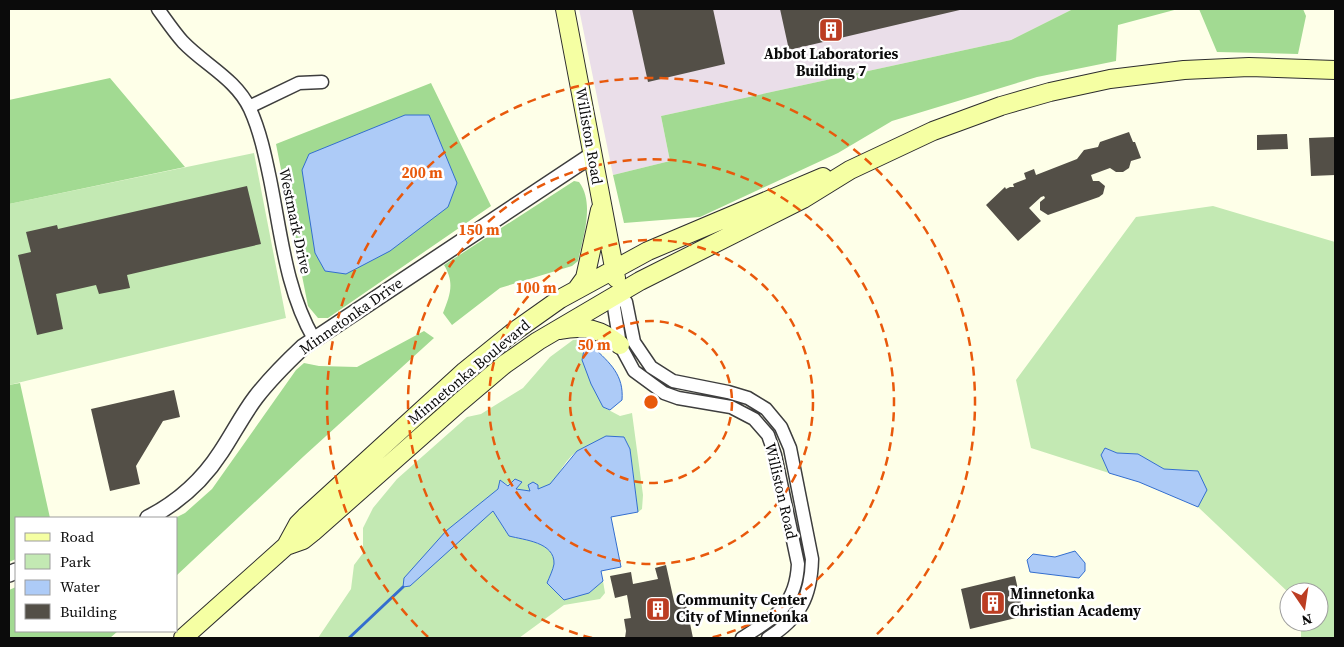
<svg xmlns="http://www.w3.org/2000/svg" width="1344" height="647" font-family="'Source Serif 4',serif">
	<rect width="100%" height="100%" fill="#feffe8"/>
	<path fill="#eadee9" d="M579,9H1073L1011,40L661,116L670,161L613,175Z"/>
	<path fill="#c3e9b3" d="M254,153L286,318L9,385V204Z
		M1213,206L1335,242V638H1301V622H1319V592H1289V593L1198,507L1206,490L1198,471L1164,469L1138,454L1117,453L1105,448L1101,455L1109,473L1031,448L1016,380L1136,217Z
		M589,339L593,347L584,350L603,407L620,416L632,413L643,495L642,509L638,512L630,449L624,437C614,440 582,446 576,452C566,459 560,473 552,482C537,498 515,490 500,480L493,511L509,536C524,540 555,542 554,564C553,570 549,578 547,583L589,593L603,581L605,593L600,599L564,605L519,638H318L351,589L354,565L363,553V528L373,508L397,479L467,417L481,414L523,388L550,357L573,340Z"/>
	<path fill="#a2da92" d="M1073,9H1178L1118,25L1116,61L1037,77L892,121L838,153L700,217L624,223L613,175L670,161L661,116L1011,40Z
		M1199,9H1303L1306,16L1298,54L1217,52Z
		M110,78L185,167L9,204V100Z
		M431,83L491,206L328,318H318L308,306L276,144Z
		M574,181L579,182C595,203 583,237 578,261L572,266L500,288L452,325L443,313C450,295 455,283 444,265Z
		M424,331L434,338L304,456L176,576V518H175L185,513L212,489L296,370L304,363L319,366L357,367Z
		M20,383L50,518H16V559L9,562V385Z
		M16,587V631H118L110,638H9V590Z"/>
	<path fill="#adcbf7" stroke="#336ecf" d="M405,115H429L457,183L448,207L390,251L346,274L325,271L315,253L302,170L309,154Z
		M593,347C610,363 624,375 622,400L610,410L603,407L591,384L582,360L584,350Z
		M606,436L624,437L630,449L638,512L611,517L621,567L601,571L603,581L589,593L564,600L547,583C549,578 553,570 554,564C555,542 524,540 509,536L493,511L410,586L403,587L404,578L446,531L498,489L500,480L508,486L515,479L522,482L516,489L530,491L528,485L533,482L538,485V489L550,484L577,451Z
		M1105,448L1117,453L1138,454L1164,469L1198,471L1207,490L1198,507L1139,482L1109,473L1101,455Z
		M1075,551L1085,563V571L1079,578L1030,572L1027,560L1033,554L1055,557Z"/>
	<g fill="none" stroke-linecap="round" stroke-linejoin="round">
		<path stroke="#336ecf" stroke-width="3" d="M349,638L403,587"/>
	</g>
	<path fill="#534f47" d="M632,9H713L725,64L648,82Z
		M780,9H964L789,50Z
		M1129,132L1133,142H1135L1141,158L1131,161L1129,168L1123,172H1116L1110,168L1091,175L1093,181H1099L1105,186L1103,194L1099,197L1048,215L1040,210V202L1045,198L1044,196L1041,197L1029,208L1041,221L1018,241L986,205L1005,187L1006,189L1010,187H1014L1013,184L1026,179L1024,173L1034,169L1036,175L1077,159L1084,150L1098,147L1100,142Z
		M1287,134L1288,149L1257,150V135Z
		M1335,137V175L1311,176L1309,138Z
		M247,186L261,244L127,275L130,288L99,294L96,285L56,294L63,329L37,335L18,255L31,252L26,232L57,225L58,229Z
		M174,390L180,417L163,421L136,466L140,484L110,491L91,409Z
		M666,565L674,601L685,599L693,638H625L626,631L624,619L631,618L627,595L615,598L610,576L631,572L633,584L658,579L655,568Z
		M1015,576L1024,616L970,629L961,589Z"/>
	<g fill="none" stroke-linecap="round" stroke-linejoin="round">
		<defs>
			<path id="minor" d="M158,9C166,20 174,32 183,42C205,65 236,79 250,109C260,131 265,155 270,179C281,233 286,291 314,339
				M249,107L299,83L322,82
				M618,293L614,307L620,345L634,371L664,393L678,398L731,407L754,419L768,435L775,455L798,564C796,606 775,617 742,638
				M618,293L626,302L634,342L651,367L673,381L728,392L748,398L766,409L781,427L790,448L812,559C811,597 800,618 768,638"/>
			<path id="tertiary" d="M148,518C177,503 203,480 221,452C233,434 243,414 256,397C270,379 286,363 303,347L592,155
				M9,574L16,571"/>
			<path id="secondary" d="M565,9L616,278
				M577,289L585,278L600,210
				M560,330C584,325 601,329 620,345
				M286,546L303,540L313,532L460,402L505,364L538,341L640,281L803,199L850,170L933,131L1001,106L1050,92L1110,79L1184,70L1249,67L1335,70
				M183,638L286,546L298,524L305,517L465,371L512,333L560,299L648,251L823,177"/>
		</defs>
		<use href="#minor" stroke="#3e3e3e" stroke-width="15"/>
		<use href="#tertiary" stroke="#3e3e3e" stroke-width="18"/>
		<use href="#secondary" stroke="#2d2d2d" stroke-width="20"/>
		<use href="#minor" stroke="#fff" stroke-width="12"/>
		<use href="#tertiary" stroke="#fff" stroke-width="15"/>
		<use href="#secondary" stroke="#f5ffa3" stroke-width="18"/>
	</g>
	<g fill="none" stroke="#e8590c" stroke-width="2.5" stroke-dasharray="9 6">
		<circle cx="651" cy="402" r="81"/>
		<circle cx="651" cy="402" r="162"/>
		<path d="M592 638A243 243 0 1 1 710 638"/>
		<path d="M428 637A324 324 0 1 1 874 637"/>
	</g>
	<defs>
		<symbol id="building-square" viewBox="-11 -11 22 22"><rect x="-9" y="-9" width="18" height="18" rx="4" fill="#bc3d22" stroke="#fff"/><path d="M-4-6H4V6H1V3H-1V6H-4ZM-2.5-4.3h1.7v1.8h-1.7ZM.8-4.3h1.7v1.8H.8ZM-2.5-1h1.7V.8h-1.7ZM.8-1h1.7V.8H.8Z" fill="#fff"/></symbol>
	</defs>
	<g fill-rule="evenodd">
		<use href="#building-square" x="817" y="16" width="28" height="28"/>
		<use href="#building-square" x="979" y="589" width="28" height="28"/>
		<use href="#building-square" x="644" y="595" width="28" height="28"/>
	</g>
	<g text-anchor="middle" stroke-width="5" stroke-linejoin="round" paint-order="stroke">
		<g font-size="15" font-weight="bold" fill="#0b0b0b" stroke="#fff" text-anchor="start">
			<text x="831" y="59" text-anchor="middle">Abbot Laboratories<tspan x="831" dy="17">Building 7</tspan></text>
			<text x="1010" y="599">Minnetonka<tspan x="1010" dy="17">Christian Academy</tspan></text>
			<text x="676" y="605">Community Center<tspan x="676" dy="17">City of Minnetonka</tspan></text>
		</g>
		<g font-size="15" fill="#0b0b0b" stroke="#fff">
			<text transform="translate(589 136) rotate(80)" y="5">Williston Road</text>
			<text transform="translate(295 221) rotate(78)" y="5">Westmark Drive</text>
			<text transform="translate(351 316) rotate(-35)" y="5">Minnetonka Drive</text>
			<text transform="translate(469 372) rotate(-40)" y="5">Minnetonka Boulevard</text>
			<text transform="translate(781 491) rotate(77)" y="5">Williston Road</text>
		</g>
	</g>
	<circle cx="651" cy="402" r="8" fill="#e8590c" stroke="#fff" stroke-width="2.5"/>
	<g font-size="15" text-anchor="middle" font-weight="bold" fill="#e8590c" stroke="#fff" stroke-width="5" stroke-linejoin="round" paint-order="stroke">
		<text x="422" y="178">200 m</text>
		<text x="479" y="235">150 m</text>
		<text x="536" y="293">100 m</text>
		<text x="594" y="350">50 m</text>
	</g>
	<rect width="1344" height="647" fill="none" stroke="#0b0b0b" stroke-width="20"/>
	<rect x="15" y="517" width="162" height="115" fill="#ffffff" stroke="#9d9d9d"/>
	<rect x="25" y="533" width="25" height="8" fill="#f5ffa3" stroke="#9d9d9d"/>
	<text x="60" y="542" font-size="15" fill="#0b0b0b">Road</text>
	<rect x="25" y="554" width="25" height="15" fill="#c3e9b3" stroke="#9d9d9d"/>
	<text x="60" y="567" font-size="15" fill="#0b0b0b">Park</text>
	<rect x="25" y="580" width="25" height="15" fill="#adcbf7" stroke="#9d9d9d"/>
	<text x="60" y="592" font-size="15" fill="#0b0b0b">Water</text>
	<rect x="25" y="604" width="25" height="15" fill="#534f47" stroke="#9d9d9d"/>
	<text x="60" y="617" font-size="15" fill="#0b0b0b">Building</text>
	<g transform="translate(1304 607) rotate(167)"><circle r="24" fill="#ffffff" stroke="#9d9d9d"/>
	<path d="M0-4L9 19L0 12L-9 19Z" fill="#bc3d22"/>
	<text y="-8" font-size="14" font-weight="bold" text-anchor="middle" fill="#0b0b0b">N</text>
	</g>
</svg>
